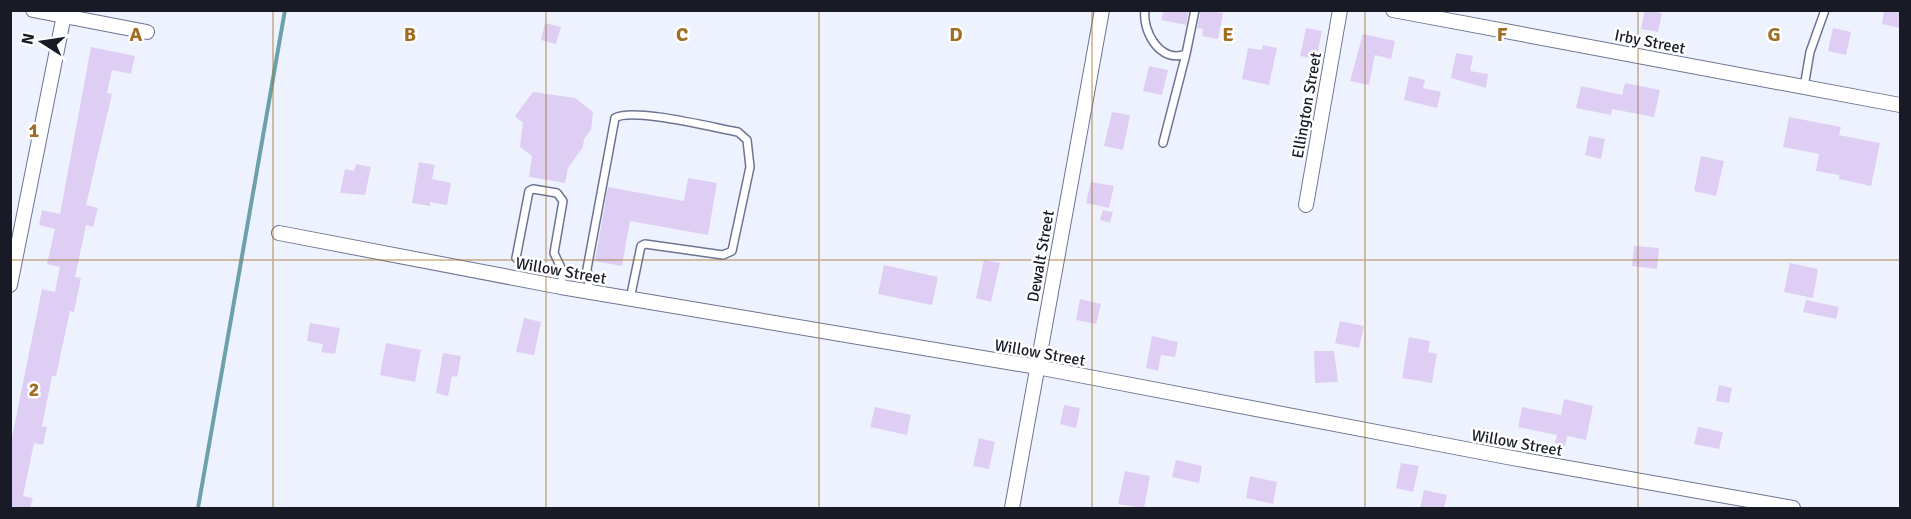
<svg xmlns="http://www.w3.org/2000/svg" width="1911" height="519" font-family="Signika,sans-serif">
	<rect width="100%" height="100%" fill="#eef2ff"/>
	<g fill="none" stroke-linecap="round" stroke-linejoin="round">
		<path stroke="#6ea0aa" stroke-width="4" d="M198,508L285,10"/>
	</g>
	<path fill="#decef4" d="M1164,10H1189L1186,25L1161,20Z
		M1201,10L1223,13L1218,39L1202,36L1203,29L1197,28Z
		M1645,10L1662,13L1658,32L1641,29Z
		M1884,10H1900V28L1882,24Z
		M545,23L561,27L556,44L541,40Z
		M1306,28L1322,31L1316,59L1300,56Z
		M1833,28L1851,32L1846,55L1828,51Z
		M1363,34L1395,41L1391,59L1375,55L1369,85L1350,81Z
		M1263,45L1277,48L1269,85L1242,79L1248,48L1262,50Z
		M91,47L135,56L131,74L112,70L107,93L112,94L86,205L98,208L93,227L86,225L75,277L81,278L74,312L70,311L56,376H52L42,426L47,427L43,445L34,443L23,496L33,498L30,508H10V447L39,304L42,289L55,292L60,267L47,264L55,229L39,225L42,210L60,214Z
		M1456,53L1473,56L1470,71L1488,74L1486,88L1451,78Z
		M1149,66L1168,70L1162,95L1143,91Z
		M1409,76L1425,80L1423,88L1441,92L1437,108L1404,100Z
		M1625,83L1660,90L1654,117L1612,109L1611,115L1576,108L1581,86L1622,95Z
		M533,92L575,98L593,112L591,130L584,139L583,147L568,168L565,183L529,177L532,156L520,147L523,123L515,116Z
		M1112,112L1130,115L1123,150L1104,146Z
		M1789,117L1841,127L1839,135L1880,143L1871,186L1839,179V175L1816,171L1819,154L1783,147Z
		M1589,136L1605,139L1601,159L1585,155Z
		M1701,156L1724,161L1716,196L1694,191Z
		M419,162L435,165L432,179L451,183L447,205L430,202V206L412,203Z
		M356,164L371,167L365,195L340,193L345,169L354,171Z
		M688,178L717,183L708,235L630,221L622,266L595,261L608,187L684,201Z
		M1091,182L1114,186L1109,208L1086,203Z
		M1103,210L1113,212L1110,223L1100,220Z
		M1634,246L1659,248L1657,269L1632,266Z
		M984,260L1000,263L991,302L976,298Z
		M1790,263L1818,269L1813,298L1784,292Z
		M884,265L938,277L932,305L878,294Z
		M1080,299L1101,304L1096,324L1076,320Z
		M1806,300L1839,307L1836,319L1803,312Z
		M524,318L541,322L534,355L516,352Z
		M1340,321L1364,326L1359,348L1335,343Z
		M310,323L340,328L335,354L321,352L323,344L307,341Z
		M1152,336L1178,342L1175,357L1161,355L1158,371L1146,368Z
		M1409,337L1430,341L1428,352L1437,354L1432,383L1402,378Z
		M386,343L421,350L415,382L380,375Z
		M1314,351H1334L1338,382L1315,383Z
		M443,353L461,356L457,377L452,376L448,396L436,393Z
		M1719,385L1732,388L1729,403L1716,401Z
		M1564,399L1593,406L1586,440L1567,436L1565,446L1555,443L1557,435L1518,427L1522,407L1561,415Z
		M1064,405L1080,408L1076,428L1060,424Z
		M875,407L911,415L907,435L870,427Z
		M1698,427L1723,432L1719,449L1694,444Z
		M979,438L995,442L989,469L973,466Z
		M1176,460L1202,466L1199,483L1172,477Z
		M1401,463L1419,466L1413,492L1396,488Z
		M1125,471L1150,476L1144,508L1118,504Z
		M1250,476L1277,482L1273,504L1246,498Z
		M1424,490L1447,495L1444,508H1420Z"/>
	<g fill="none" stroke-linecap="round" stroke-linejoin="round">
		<defs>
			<path id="service" d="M1145,10C1142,31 1160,64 1186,54L1195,10
				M1804,87L1810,52L1825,10
				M1163,143L1186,54
				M516,258L529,191L533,189L557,193L563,201L554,253L563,272L561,287
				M590,292L587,269L615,118C632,107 715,128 738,132L747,140L750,167L732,251L723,255L645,244L641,246L630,299"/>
			<path id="minor" d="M33,10L147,32
				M1393,10L1900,105
				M1306,205L1340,10
				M279,233L561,287L1037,367L1507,457L1793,508
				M10,285L65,10
				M1012,508L1102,10"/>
		</defs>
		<use href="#service" stroke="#6d7491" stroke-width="10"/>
		<use href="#minor" stroke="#6d7491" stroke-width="16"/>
		<use href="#service" stroke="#fff" stroke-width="7"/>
		<use href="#minor" stroke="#fff" stroke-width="14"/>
	</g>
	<path fill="none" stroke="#a06d24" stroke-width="1.5" stroke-opacity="0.55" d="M273,10V508M546,10V508M819,10V508M1092,10V508M1365,10V508M1638,10V508M10,260H1900"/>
	<g text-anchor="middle" stroke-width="5" stroke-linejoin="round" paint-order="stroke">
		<g font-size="16" fill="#181b26" stroke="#fff">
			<text transform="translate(1650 41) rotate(11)" y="6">Irby Street</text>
			<text transform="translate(1306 105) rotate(-80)" y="6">Ellington Street</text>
			<text transform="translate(1040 256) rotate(-80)" y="6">Dewalt Street</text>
			<text transform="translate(561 270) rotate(10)" y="6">Willow Street</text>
			<text transform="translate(1040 352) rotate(10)" y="6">Willow Street</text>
			<text transform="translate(1517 442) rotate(10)" y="6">Willow Street</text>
		</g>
	</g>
	<g font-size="20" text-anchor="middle" font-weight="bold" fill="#a06d24" stroke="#fff" stroke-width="5" stroke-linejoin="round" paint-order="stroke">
		<text x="136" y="41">A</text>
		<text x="410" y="41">B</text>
		<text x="682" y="41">C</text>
		<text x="956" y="41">D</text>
		<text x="1228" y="41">E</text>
		<text x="1502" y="41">F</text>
		<text x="1774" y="41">G</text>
		<text x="34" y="137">1</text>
		<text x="34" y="396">2</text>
	</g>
	<rect width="1911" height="519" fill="none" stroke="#181b26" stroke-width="24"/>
	<g transform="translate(42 42) rotate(282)" stroke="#ffffff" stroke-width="4.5" paint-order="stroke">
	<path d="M0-4.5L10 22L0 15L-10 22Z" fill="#181b26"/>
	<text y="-9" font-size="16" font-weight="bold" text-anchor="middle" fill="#181b26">N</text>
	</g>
</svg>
